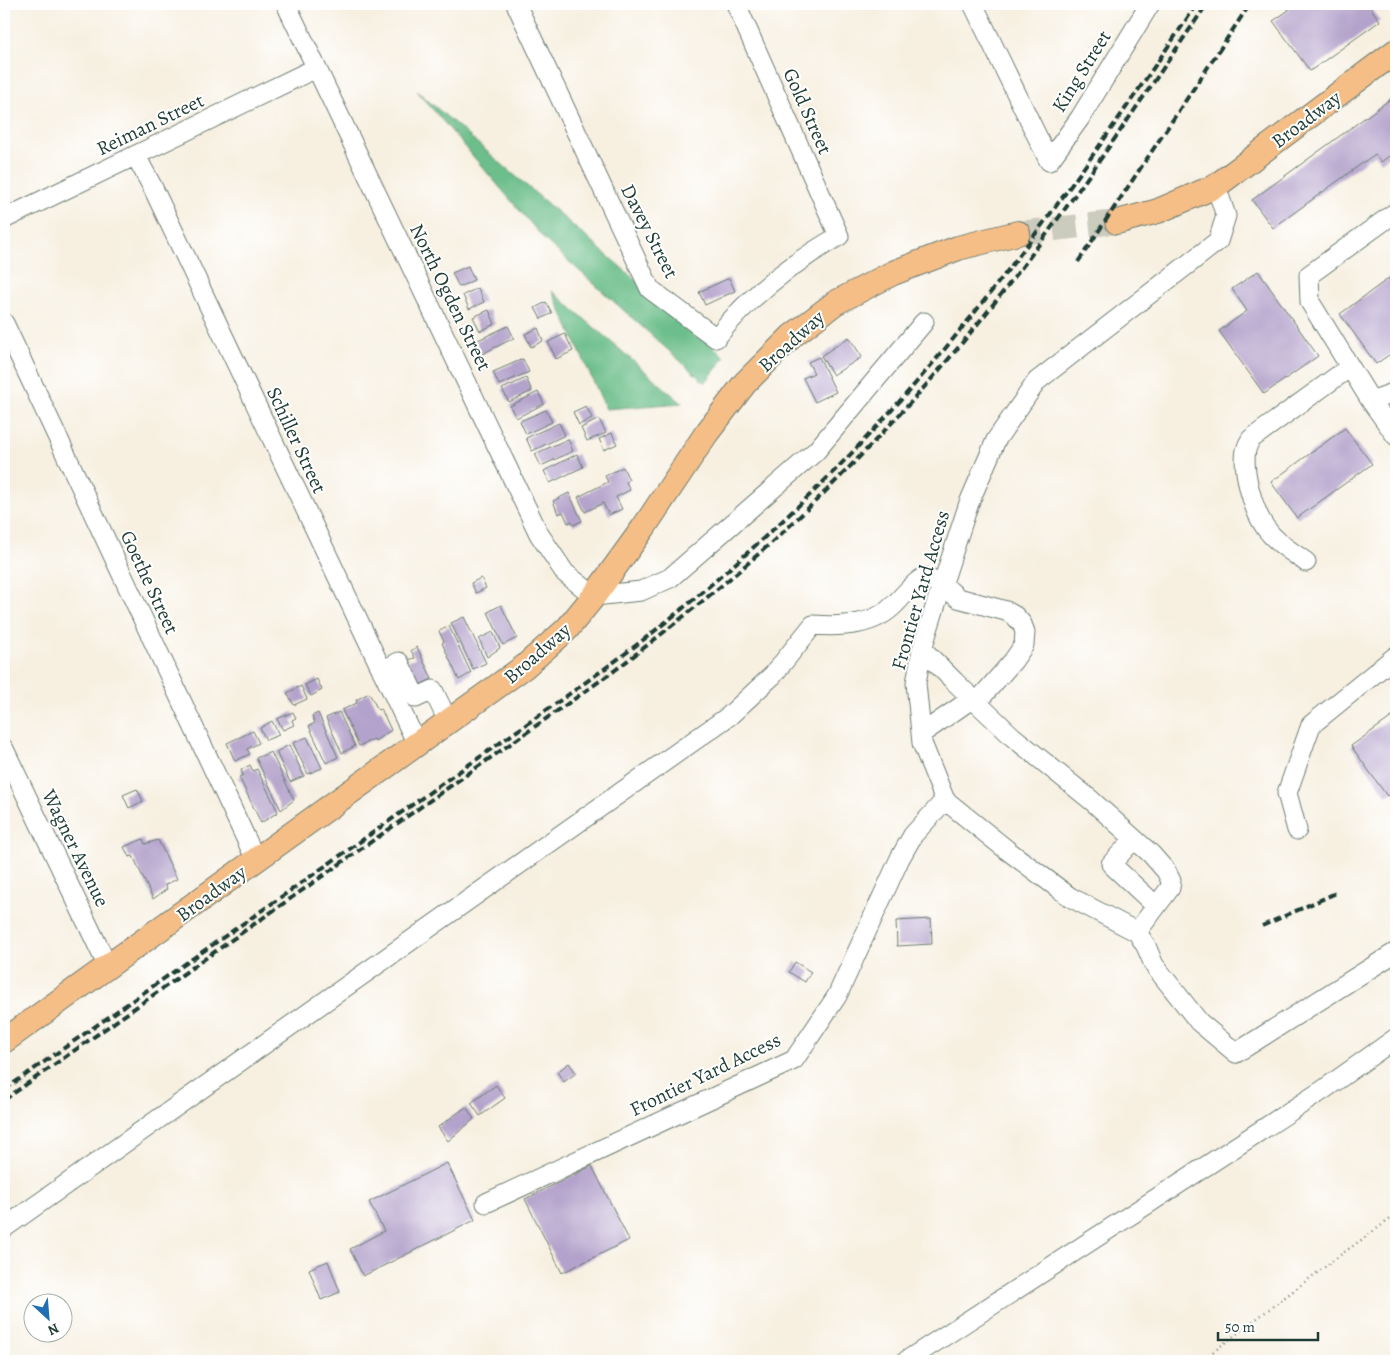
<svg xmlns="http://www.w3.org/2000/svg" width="1400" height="1365" font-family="Alegreya,serif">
	<rect width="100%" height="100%" fill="#fff"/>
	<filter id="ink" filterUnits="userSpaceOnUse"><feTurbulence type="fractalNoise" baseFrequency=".02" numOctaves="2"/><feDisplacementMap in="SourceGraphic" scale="10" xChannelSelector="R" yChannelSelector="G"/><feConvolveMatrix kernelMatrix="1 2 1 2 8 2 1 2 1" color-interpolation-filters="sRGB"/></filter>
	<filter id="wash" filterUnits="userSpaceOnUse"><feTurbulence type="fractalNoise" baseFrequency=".0096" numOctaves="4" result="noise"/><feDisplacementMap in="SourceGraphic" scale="20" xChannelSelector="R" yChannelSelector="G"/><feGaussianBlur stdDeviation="1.12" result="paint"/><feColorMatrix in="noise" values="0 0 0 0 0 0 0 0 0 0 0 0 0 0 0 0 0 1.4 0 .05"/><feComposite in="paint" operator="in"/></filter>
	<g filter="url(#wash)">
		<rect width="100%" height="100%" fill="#f7f0e1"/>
		<path fill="#6cbe8a" stroke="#467e5f" d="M417,91L725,357L705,383L545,240Z
			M552,291L682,403L606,409Z"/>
		<g id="blocks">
			<path fill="#b3a2cb" d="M1288,4H1368L1380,21L1310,71L1273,21L1289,10L1286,5Z
				M1396,95V151L1381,162L1375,154L1273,228L1252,200Z
				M468,266L474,280L459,287L452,273Z
				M1258,271L1318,356L1264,394L1219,331L1247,311L1232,289Z
				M1396,273V350L1376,364L1340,314Z
				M729,278L735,291L705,305L699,292Z
				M478,288L484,302L469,309L463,295Z
				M546,302L552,313L541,319L535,308Z
				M489,310L495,324L480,331L473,317Z
				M508,326L514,338L482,354L476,341Z
				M538,328L543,341L531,347L525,334Z
				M565,334L573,351L556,359L548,342Z
				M849,337L862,357L833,375L821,356Z
				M819,357L836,392L815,402L803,378L814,373L808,362Z
				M523,359L529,372L499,385L493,372Z
				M526,378L532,391L509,402L502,389Z
				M538,392L544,404L516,418L510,406Z
				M586,406L592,418L579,425L573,412Z
				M546,410L552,422L526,434L520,421Z
				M599,419L606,433L587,441L581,428Z
				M559,423L565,435L532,451L526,438Z
				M1345,428L1372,464L1297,518L1271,482Z
				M612,433L617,444L604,450L599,439Z
				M568,439L573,451L541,466L535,454Z
				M577,454L583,467L550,483L544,471Z
				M623,467L629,480L626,482L630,490L616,497L622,509L609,515L603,503L585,512L578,497L608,482L605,476Z
				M569,493L582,521L573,525L572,521L568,523L563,512L558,514L553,501Z
				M481,578L486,588L476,593L471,583Z
				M501,605L517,638L503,645L488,612Z
				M464,617L486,663L473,669L451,623Z
				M449,626L471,673L459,680L442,643L444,642L439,631Z
				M493,632L500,648L487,657L479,639Z
				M417,647L432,679L420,685L408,660L415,658L411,650Z
				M317,679L322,690L311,696L305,685Z
				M301,686L307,699L294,705L287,693Z
				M369,693L378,710L381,709L391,730L375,741L374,739L359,746L342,710L357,703L356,700Z
				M293,712L296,718L292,720L294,725L283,730L277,719Z
				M339,712L355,746L342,753L326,718Z
				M318,713L338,757L326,763L309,726L315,723L312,716Z
				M1396,714V789L1387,796L1351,746Z
				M272,721L279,735L266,740L260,728Z
				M253,731L259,743L247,749L250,754L235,761L227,743Z
				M307,737L322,768L308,774L293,743Z
				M289,745L304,776L290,782L276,752Z
				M271,752L294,800L281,810L256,758Z
				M250,765L253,771L257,769L278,812L261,823L239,777L243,775L241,770Z
				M137,789L143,801L129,808L123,795Z
				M143,839L145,844L158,840L177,879L165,885L167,889L153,899L133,856L129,857L124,847Z
				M931,919L932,944L897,946L896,921Z
				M795,962L811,972L805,982L789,972Z
				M569,1063L576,1073L564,1082L557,1072Z
				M496,1085L505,1098L480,1116L471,1103Z
				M466,1107L474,1119L448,1141L438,1127Z
				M447,1163L475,1220L363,1276L350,1249L384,1231L369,1202Z
				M592,1166L629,1240L562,1273L525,1199Z
				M328,1261L340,1292L321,1300L309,1269Z"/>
		</g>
	</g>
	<g filter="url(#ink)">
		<use href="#blocks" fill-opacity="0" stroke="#6b7c71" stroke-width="1"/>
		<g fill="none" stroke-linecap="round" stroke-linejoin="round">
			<path stroke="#ccccbe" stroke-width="24" stroke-dasharray="24 12" stroke-linecap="butt" d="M1018,233L1117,222"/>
			<defs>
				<path id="minor" d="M286,4L539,534L565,573L594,596L641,591L670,578L816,451L924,322
					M516,4L650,289L716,338C750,295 792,263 839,236L736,4
					M973,4L1049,161L1080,118L1150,4
					M136,156L153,188L417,744
					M1396,212L1309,275L1310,302L1371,401L1396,392
					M4,219L316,68
					M4,323L256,860
					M1371,401L1396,436
					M1306,562C1291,551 1275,542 1265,527C1253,510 1242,470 1246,450C1247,446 1249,442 1251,439L1350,367
					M922,649L955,682L1013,737L1091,800L1151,854L1166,871L1171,881L1170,888L1137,932
					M382,671L399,662L416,698L433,690L448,721
					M921,734L973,698
					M4,749L108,967
					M945,800L1007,850L1070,897L1137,932L1146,946L1154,965L1199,1022L1236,1053L1396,952
					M1297,830L1287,793L1311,725L1396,656
					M1134,839L1111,864L1156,906
					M486,1203L794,1060L837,996L900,858L913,835L945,800L922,743L916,683L922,649L936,604L969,503L996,440L1037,381L1218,241L1226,216L1216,186
					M4,1228L729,716L773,675L813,625C842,627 875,626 896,603C906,593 912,584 924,577L943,585L958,598L1006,611L1015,616L1022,624L1025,632L1024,645L1013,661L977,702
					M906,1361L1323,1090L1396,1038"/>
				<path id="major" d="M1117,222L1158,211L1216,186L1396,51
					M4,1041L524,667L567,629L594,596L644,527L706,434L745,383L792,336L835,303L893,273L958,248L1018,233"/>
			</defs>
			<use href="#minor" stroke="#6b7c71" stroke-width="21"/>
			<use href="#major" stroke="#6b7c71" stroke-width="26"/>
			<path stroke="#6b7c71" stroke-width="2.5" stroke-dasharray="1 4" stroke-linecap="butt" d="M1201,1361L1343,1253L1396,1215"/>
			<use href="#minor" stroke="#fff" stroke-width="19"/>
			<use href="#major" stroke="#f6be87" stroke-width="24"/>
			<path stroke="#1f3d34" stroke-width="4" stroke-dasharray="8 4" stroke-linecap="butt" d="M1078,262L1250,4
				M1262,926L1336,893
				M4,1090C151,987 300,885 447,780C500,743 554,705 607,667C680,614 748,554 813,492C962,347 1081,175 1197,4
				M4,1100L614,671C671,627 728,582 781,534C822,496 861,456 899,415C1015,290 1111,144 1207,4"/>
		</g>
	</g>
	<g text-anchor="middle" stroke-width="4" stroke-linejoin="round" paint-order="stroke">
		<g font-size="20" fill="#1f3d34" stroke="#fff">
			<text transform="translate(1081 71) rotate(-58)" y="7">King Street</text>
			<text transform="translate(808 111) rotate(66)" y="7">Gold Street</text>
			<text transform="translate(1306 119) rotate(-37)" y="7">Broadway</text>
			<text transform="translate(150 124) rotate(-26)" y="7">Reiman Street</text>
			<text transform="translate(650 231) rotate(63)" y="7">Davey Street</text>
			<text transform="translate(451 297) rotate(64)" y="7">North Ogden Street</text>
			<text transform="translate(791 341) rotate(-42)" y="7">Broadway</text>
			<text transform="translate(297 440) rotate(65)" y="7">Schiller Street</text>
			<text transform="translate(150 582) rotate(65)" y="7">Goethe Street</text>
			<text transform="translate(920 590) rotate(-74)" y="7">Frontier Yard Access</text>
			<text transform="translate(537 653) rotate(-41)" y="7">Broadway</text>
			<text transform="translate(76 848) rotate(64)" y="7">Wagner Avenue</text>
			<text transform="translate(211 893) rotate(-36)" y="7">Broadway</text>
			<text transform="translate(705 1074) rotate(-26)" y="7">Frontier Yard Access</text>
		</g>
	</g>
	<rect width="1400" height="1365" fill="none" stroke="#fff" stroke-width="20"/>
	<g transform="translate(48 1318) rotate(154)"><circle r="24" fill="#ffffff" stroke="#a5b1ae"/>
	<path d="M0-4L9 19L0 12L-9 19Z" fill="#1f6fb2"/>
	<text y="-8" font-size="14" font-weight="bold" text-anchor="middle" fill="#1f3d34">N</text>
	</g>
	<path d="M1218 1332v8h100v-8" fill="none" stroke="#1f3d34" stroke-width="2.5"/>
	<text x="1225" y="1332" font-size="15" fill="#1f3d34" stroke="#ffffff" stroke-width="4" paint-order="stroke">50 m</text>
</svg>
